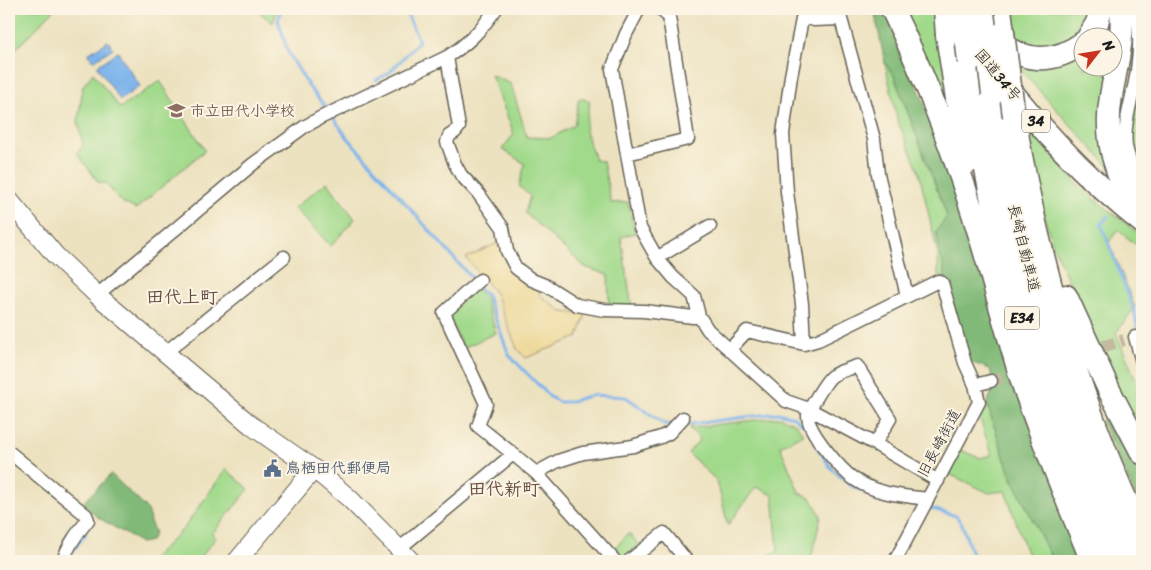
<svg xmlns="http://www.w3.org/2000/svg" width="1151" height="570" font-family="Sriracha,'Klee One',sans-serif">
	<rect width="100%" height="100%" fill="#fcf5e5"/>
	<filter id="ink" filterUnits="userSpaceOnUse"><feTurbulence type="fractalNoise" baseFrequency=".02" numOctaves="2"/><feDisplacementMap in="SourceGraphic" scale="10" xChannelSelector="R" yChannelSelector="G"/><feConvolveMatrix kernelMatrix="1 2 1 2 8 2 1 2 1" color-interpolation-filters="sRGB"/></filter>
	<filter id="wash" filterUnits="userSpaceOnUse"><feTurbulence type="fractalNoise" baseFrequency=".0096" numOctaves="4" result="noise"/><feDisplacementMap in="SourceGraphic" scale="20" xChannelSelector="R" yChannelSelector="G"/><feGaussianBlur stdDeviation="1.12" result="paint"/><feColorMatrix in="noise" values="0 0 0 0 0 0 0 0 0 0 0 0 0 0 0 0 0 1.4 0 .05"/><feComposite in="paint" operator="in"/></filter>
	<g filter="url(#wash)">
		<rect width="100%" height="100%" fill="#ede2c0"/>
		<path fill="#a2da8c" stroke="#5f7b54" d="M9,9H55L9,56Z
			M261,9H277L273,23L260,13Z
			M900,9H931L939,18L951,125Z
			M1012,9H1092L1089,25L1067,44L1051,50L1011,42L1009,16Z
			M1083,50L1084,68H1110L1111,169L1012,61Z
			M885,63L894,76L947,216L946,280L938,276V255L919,172L897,119Z
			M1142,65V151L1135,155L1132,127Z
			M93,73L120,108L160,81L205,150L136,209L123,203L105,183H99L77,153L83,145L78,122L83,86Z
			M491,75L511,84L527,137L551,138L574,125L579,98L590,101L585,130L595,160L603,161L611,203L628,202L635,233L621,237L632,308L609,306L608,275L585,267L525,213L530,196L519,186L525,164L502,149L514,134Z
			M1024,123L1083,190L1142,236V240L1135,244L1118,230L1109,242L1135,307L1116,333L1142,394V437L1120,397L1053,246L1034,181Z
			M327,182L355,219L331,246L294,208Z
			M476,287L485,298L496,333L463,348L448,315Z
			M987,404L1009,472L1053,561H1043L1042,559L1027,553L1005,491L989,493L949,474L960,450L980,458L992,455L978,413Z
			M780,417L796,424L803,434L780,446L799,492L811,498L821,516L811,559L813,561H755L778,551L773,495L756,487L728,525L717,481L688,453L700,439L689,428Z
			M226,469L249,489L212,534L216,538L197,561H150L184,528Z
			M629,533L653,561H607L612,550Z"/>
		<path fill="#81ba78" stroke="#4e6b4a" d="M884,9L924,102L1083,561H1053L1009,472L987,404L994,386L990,369L970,362L946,280L936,232L947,216L894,76L885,63L874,10Z
			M1116,417L1142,469V511L1101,420Z
			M111,474L148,510L150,522L155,532L151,541L141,543L99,518L82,504Z"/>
		<path fill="#eeda9e" stroke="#857b5d" d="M500,242L536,284L541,296L562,312L586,314L578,337L526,358L517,349L495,293L466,258Z"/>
		<path fill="#7bb3eb" stroke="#4c6884" d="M108,41L113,48L93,61L88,54Z
			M118,52L140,86L120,100L97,66Z"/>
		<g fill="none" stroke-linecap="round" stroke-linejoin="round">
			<path stroke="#7bb3eb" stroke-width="3" d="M281,9L278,20L288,52L309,87L329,111
				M376,80L389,73L419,41L407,14L408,9
				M332,116L347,137L475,282
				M1108,216L1101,224L1134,311L1138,328
				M479,287L487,296L509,355L550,397L559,402H569L592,395L626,397L663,423L671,426
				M682,425L778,413L794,417L806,427
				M815,444L831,468L851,486L885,501L920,505
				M926,507L956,516L962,524L972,554L978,561
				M73,551L86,533
				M1003,561L1018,558L1035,561"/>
		</g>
	</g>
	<g filter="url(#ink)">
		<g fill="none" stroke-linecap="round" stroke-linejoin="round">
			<path stroke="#c3ba9f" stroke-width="12" stroke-dasharray="12 6" stroke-linecap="butt" d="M1086,352L1124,340
				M991,381L1024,371"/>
			<defs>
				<path id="street" d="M639,9L626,34L612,69L640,228L657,258L673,277L694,296L699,316L708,330L786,401L809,409L875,444L938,481
					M804,9L791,76L783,134L787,192L802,304L804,344L818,340L841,329L938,281L942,283L965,363L975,385
					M1136,9C1140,29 1140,50 1137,70C1134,95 1123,120 1126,146C1128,160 1136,173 1142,185
					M803,16L814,20L841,19L874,139L878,174L907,296
					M447,57L459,127L455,132L449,136L447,142L455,164L461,175L478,193L503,228L507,251L516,268L532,280L547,286L577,305L604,310L644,311L693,317L699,316
					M627,154L688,139L669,17L660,9
					M657,258L710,226
					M480,280L444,313L486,404L478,426L513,454
					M97,295L253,164L304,127L320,118L447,57C469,43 481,30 496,9
					M1135,337L1142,362
					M730,349L747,331L804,344
					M166,352L284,257
					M875,444L890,419L857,366C850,369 838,371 832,376C827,379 808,410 808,415C807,431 841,470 854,479C876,494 903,496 928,499
					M9,452L86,515L88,520C77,533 68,545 63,561
					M536,473L615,561
					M400,548L513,454L536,473L558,461L583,453L633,446L661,437L669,433L683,418
					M629,561L664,533L687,561
					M895,561L979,402L975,385L991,381"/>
				<path id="secondary" d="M9,200L55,255L97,295L252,426L314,469L349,498L411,561
					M237,561L314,469"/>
				<path id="highway" d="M892,9C929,85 959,165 983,246C996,291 1008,336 1022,381C1042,442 1068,502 1092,561
					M1000,9L1003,33
					M1121,9C1124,39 1116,67 1111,96C1104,138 1114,178 1140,211
					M947,35L967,163
					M993,36C1021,63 1052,66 1084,42
					M1088,38L1097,23L1101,9
					M969,62C975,100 980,137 987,175C1011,307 1055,440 1114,561
					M1011,91C1050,139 1093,184 1142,222
					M993,94C997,118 1000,142 1004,165C1029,302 1075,436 1135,561
					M1014,116C1038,260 1079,403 1142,535
					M1066,296L1110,392L1142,453"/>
			</defs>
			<use href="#street" stroke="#656155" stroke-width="15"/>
			<use href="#secondary" stroke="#656155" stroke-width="20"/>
			<use href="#highway" stroke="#656155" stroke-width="25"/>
			<use href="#street" stroke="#fff" stroke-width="12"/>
			<use href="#secondary" stroke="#fff" stroke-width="18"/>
			<use href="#highway" stroke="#fff" stroke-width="22"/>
			<defs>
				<path id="highway-bridge" d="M945,9L947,35
					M963,9L969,62
					M983,13L993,94
					M1003,33L1014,116"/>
			</defs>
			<use href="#highway-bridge" stroke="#656155" stroke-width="25" stroke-linecap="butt"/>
			<use href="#highway-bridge" stroke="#fff" stroke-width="22"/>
		</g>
	</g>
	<defs>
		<symbol id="school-bare" viewBox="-9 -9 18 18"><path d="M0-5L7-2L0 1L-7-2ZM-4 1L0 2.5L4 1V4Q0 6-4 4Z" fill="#8d6e63" stroke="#fcf5e5" stroke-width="2.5" paint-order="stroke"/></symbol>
		<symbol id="civic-bare" viewBox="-9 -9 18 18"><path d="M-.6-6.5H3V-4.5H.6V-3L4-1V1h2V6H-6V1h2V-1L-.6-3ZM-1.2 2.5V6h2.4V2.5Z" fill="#5c6f8a" stroke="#fcf5e5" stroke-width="2.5" paint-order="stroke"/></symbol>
	</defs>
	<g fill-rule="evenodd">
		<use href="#school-bare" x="164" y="98" width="25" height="25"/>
		<use href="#civic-bare" x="260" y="456" width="25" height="25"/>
	</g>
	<g text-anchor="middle" stroke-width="4" stroke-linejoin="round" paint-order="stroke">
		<g fill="#fcf5e5" stroke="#5f5d58" stroke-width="1">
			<rect x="1022" y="109.5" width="28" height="23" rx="4"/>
			<rect x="1004.5" y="306.5" width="35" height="23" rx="4"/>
		</g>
		<g font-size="14" font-weight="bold" fill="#1c1c1c">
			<text x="1036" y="126">34</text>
			<text x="1022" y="323">E34</text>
		</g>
		<g font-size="15" fill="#1c1c1c" stroke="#fcf5e5">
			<text transform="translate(998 75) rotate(50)" y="5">国道34号</text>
			<text transform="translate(1024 248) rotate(76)" y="5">長崎自動車道</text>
			<text transform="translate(939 443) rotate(-62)" y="5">旧長崎街道</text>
		</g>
		<g font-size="15" font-weight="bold" fill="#785e54" stroke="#fcf5e5" text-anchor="start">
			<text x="190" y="116">市立田代小学校</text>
		</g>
		<g font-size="15" font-weight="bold" fill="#4e5e75" stroke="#fcf5e5" text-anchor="start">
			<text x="286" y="473">鳥栖田代郵便局</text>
		</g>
		<g font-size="18" font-weight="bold" fill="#644b3f" stroke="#fcf5e5">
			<text x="182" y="303">田代上町</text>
			<text x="504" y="495">田代新町</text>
		</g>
	</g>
	<rect width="1151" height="570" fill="none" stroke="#fcf5e5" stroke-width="30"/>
	<g transform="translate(1098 52) rotate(59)"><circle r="24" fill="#fcf5e5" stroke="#a29e95"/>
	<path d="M0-4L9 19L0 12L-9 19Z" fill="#c8321e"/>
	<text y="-8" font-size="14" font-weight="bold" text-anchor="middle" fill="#1c1c1c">N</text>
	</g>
</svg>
